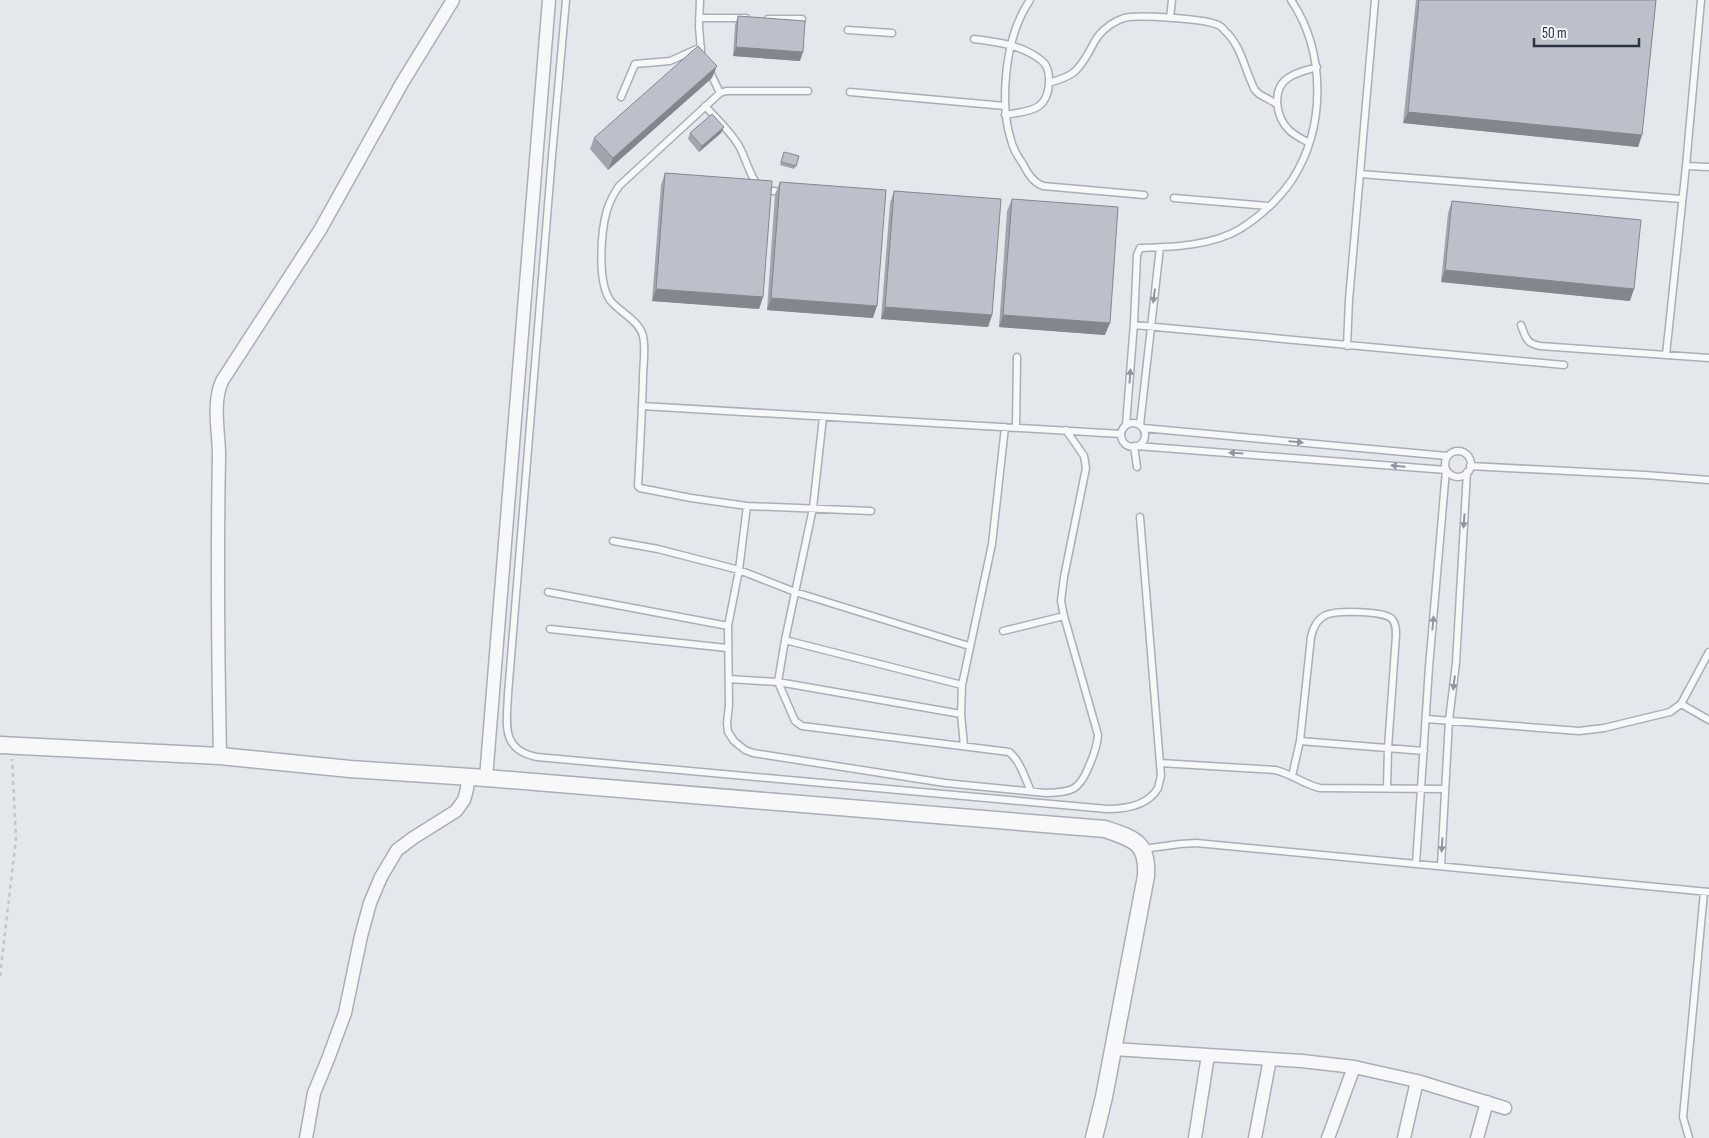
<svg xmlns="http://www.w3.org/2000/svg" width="1709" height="1138" font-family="'Sofia Sans Condensed',sans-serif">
	<rect width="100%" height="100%" fill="#e4e7ec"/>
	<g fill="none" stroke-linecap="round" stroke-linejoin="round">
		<defs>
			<path id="service" d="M566,0L552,156L508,694C507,723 500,750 537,757L1107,809C1125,809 1148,806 1158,788C1159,784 1160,779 1161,776L1140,517
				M700,0L699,27L701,51
				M1030,0C1027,5 1023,11 1021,16C1005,49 1000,106 1011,140C1013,149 1018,157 1023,164C1028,174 1033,182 1043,186L1144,195
				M699,18H746
				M1170,18L1172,0
				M768,19H802
				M848,30L892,33
				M974,39C998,42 1022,45 1041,60C1053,69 1051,97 1039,106C1031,112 1015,113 1005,115
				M710,72L720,93
				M1049,83C1072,76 1077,73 1089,52C1092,46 1095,40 1099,35C1105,28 1115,21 1124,18C1138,14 1206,19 1218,25C1219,25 1224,29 1224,30C1242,46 1244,69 1255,90L1259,94L1277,104
				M808,91H726L720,93L619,186C614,193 610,201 607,210C601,231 597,281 610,300C619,312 639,320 643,336C646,349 643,365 643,378C642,414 640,450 638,486L640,488L691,498L747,506L871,511
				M850,92L1005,106
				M621,97L635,64L670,61L701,47
				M705,106C717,119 730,131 739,146C745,156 750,177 758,185C765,192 775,191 784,192
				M1309,143C1302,139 1294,135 1289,130C1276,117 1271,90 1288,78C1296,72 1307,70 1317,67
				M1686,166L1709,167
				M1360,174L1682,199
				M1174,198L1268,206
				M1134,325L1564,365
				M1521,325C1526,338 1526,343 1540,346L1709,358
				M1347,346L1349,300L1375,0
				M1666,355L1686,166L1701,0
				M642,406L1121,434
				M823,417L813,508L785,640L778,682L795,721L802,726L1009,752C1020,760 1025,779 1031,791
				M1121 435a12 12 0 1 1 24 0a12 12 0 1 1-24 0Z
				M1126,425L1134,323L1137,255L1140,248C1171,247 1212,246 1240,229C1259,217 1279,199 1292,180C1326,127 1326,52 1291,0
				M1140,425L1160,247
				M1016,427L1017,357
				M1143,428L1447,456
				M1134,446L1137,467
				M1137,446L1446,470L1429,667L1416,864
				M1445 464a13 13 0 1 1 26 0a13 13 0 1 1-26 0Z
				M1470,466L1645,475L1709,480
				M747,506L739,570L728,626L729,705L727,723L728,732L734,741L745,750L753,753L945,783L1046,793C1072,792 1079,791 1089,766C1094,755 1097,747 1098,735L1064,616L1061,601L1064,577L1086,468L1084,456L1066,430
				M613,541L658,549L739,570L795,592L969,646
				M548,592L728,626
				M550,629L727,648
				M1003,631L1064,616
				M785,640L962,685
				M729,679L778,682L961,714
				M1681,704L1709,720
				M1426,719L1579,731L1604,728L1670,712L1681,704L1709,652
				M1300,741L1424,751
				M964,746L961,714L962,685L992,544L1005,427
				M1160,763L1275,770C1292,774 1303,784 1320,788L1445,789
				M1292,776L1300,741L1311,637C1313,628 1317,619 1326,615C1337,610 1385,611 1392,619C1396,624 1396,629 1396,635L1388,748L1387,788
				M1143,849L1180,844L1196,843L1709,892
				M1441,866L1449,720L1456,663L1467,472
				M1689,1138L1683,1117L1704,892"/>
			<path id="minor" d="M220,756C218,656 217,556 219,456C219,432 212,404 222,381L320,230L402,83L453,0
				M486,778L549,0
				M1113,1049L1302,1061L1354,1067L1417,1081L1505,1108
				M306,1138L314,1093L328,1059L345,1013L361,936L370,903L381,877L397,850L413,838L456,811L464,800L467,789L468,777
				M1195,1138L1208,1055
				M1255,1138L1270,1059
				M1328,1138L1354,1067
				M1404,1138L1417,1081
				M1477,1138L1487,1102"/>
			<path id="tertiary" d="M0,745L220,756L350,769L486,778L1105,829C1134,839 1148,842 1146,876L1104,1097L1094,1138"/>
		</defs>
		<use href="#service" stroke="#a9aeb7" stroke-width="9"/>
		<use href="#minor" stroke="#a9aeb7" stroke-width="15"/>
		<use href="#tertiary" stroke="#a9aeb7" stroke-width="19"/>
		<path stroke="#c2c5cb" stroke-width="2.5" stroke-dasharray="4 4" stroke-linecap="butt" d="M0,976L16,838L12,759"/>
		<use href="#service" stroke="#f7f8fa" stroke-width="6"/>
		<use href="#minor" stroke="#f7f8fa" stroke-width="12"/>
		<use href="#tertiary" stroke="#f7f8fa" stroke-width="16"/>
	</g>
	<path fill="#a1a5ae" d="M1416,0H1656L1642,135L1638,147L1403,123Z
		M738,16L800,61L733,56L735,25Z
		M712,78L608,170L590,149L594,138Z
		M690,133H721L699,152L688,139Z
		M784,152L796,166L794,169L780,165Z
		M665,173L763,297L759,309L652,301L661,185Z
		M780,182L873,318L767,310L775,194Z
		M894,191L992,315L988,327L881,319L890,203Z
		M1012,199L1105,335L999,327L1007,211Z
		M1452,201L1630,301L1441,282L1448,213Z"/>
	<path fill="#83868d" d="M736,47L803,52L800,61L733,56Z
		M717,66L712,78L608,170L613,158Z
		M1408,112L1642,135L1638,147L1403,123Z
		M724,127L721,133L699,152L702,146Z
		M1445,270L1634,289L1630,301L1441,282Z
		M656,289L763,297L759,309L652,301Z
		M771,298L877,306L873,318L767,310Z
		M885,307L992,315L988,327L881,319Z
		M1003,315L1110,323L1105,335L999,327Z"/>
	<path fill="#bbc0ca" stroke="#83868d" d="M1419,0H1656L1642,135L1408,112Z
		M738,16L805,21L803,52L736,47Z
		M698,46L717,66L613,158L594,138Z
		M712,114L724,127L702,146L690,133Z
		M784,152L799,156L796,166L781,162Z
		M665,173L772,181L763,297L656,289Z
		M780,182L886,190L877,306L771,298Z
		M894,191L1001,199L992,315L885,307Z
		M1012,199L1118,207L1110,323L1003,315Z
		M1452,201L1641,220L1634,289L1445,270Z"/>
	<defs><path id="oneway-solid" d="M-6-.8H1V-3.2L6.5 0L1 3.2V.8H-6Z" transform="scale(1.25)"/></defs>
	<g fill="#9196a0">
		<use href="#oneway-solid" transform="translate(1154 296) rotate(97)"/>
		<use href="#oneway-solid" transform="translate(1130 376) rotate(-86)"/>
		<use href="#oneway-solid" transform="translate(1296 442) rotate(5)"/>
		<use href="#oneway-solid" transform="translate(1236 453) rotate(-176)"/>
		<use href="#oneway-solid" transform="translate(1398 466) rotate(-175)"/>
		<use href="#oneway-solid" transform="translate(1464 521) rotate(94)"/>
		<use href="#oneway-solid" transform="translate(1433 623) rotate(-85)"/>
		<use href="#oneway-solid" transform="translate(1454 683) rotate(97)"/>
		<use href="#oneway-solid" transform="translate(1442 845) rotate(93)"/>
	</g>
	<path d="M1534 38v8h105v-8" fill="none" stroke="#2b3445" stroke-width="2.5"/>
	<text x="1542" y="38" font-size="15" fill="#2b3445" stroke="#f4f6f9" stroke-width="4" paint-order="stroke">50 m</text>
</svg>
